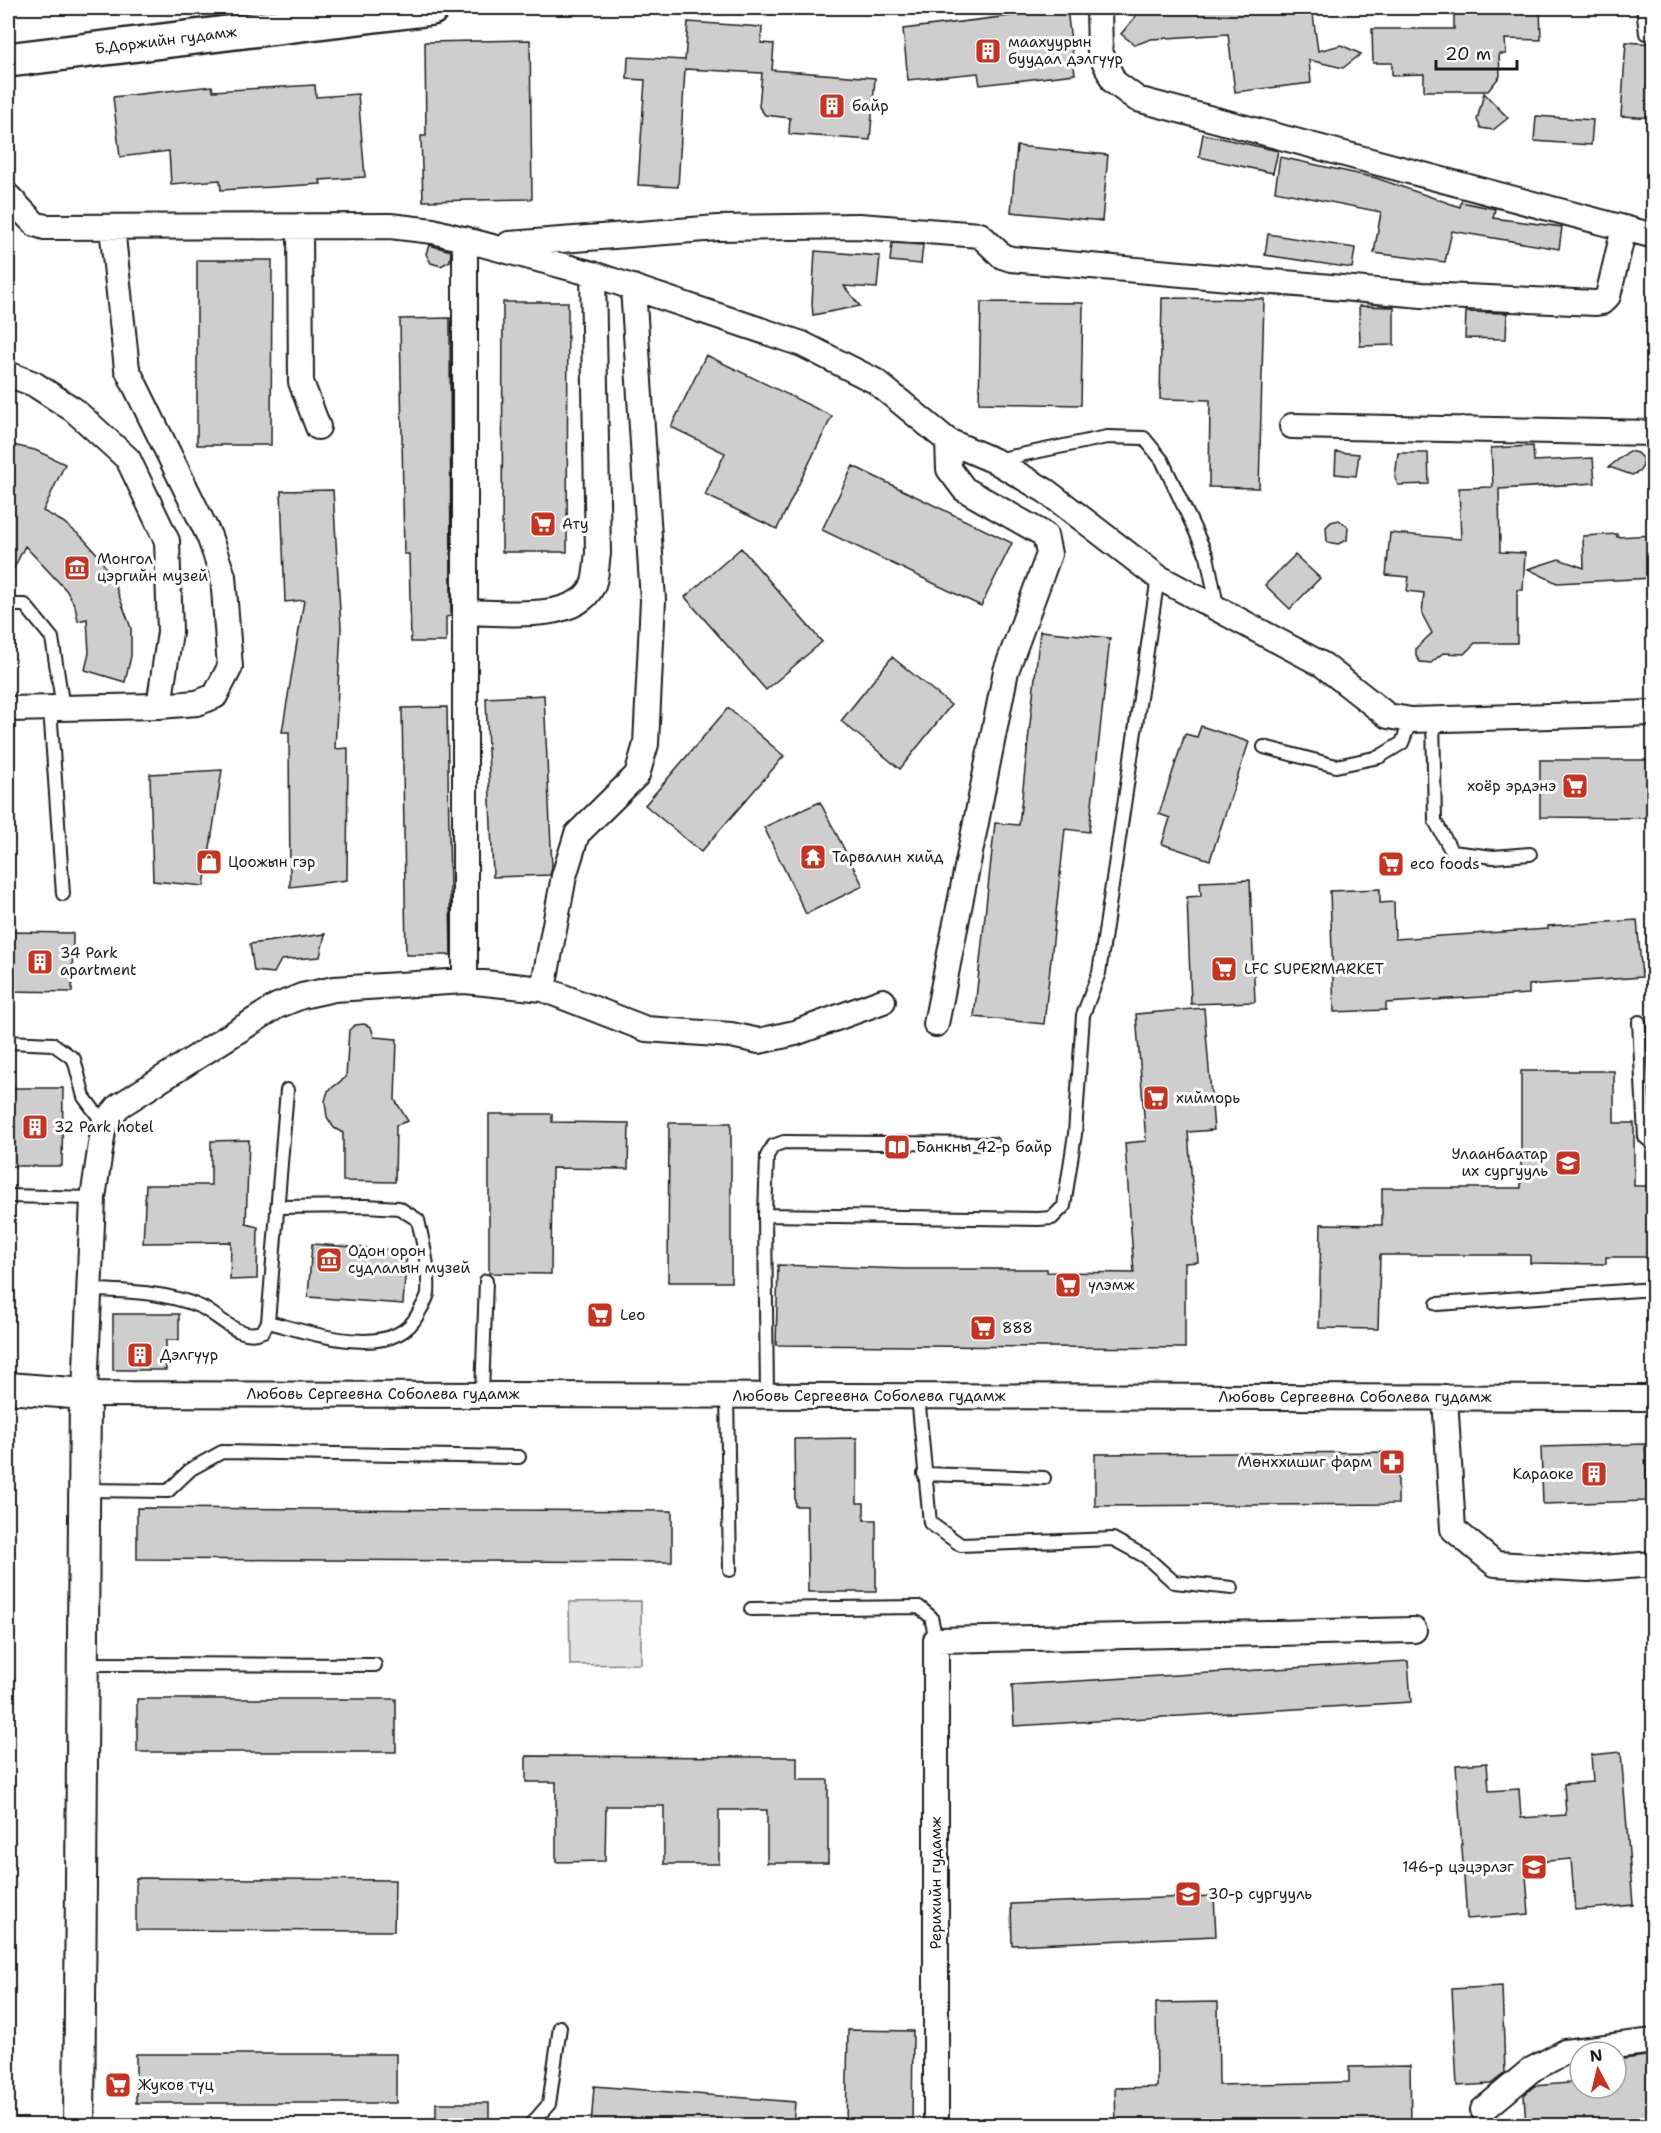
<svg xmlns="http://www.w3.org/2000/svg" width="1661" height="2133" font-family="'Shantell Sans',sans-serif">
	<rect width="100%" height="100%" fill="#fff"/>
	<filter id="ink" filterUnits="userSpaceOnUse"><feTurbulence type="fractalNoise" baseFrequency=".0167" numOctaves="2"/><feDisplacementMap in="SourceGraphic" scale="12" xChannelSelector="R" yChannelSelector="G"/><feConvolveMatrix kernelMatrix="1 2 1 2 8 2 1 2 1" color-interpolation-filters="sRGB"/></filter>
	<g filter="url(#ink)">
		<path fill="#e2e2e2" stroke="#7f7f7f" stroke-width="1.5" d="M641,1601V1664L570,1665L569,1602Z"/>
		<path fill="#cecece" stroke="#1c1c1c" stroke-width="1.5" d="M1135,8H1312L1318,51L1341,45L1361,54L1343,68L1309,60L1311,83L1235,92L1228,34L1151,39L1135,45L1121,34L1136,16Z
			M1454,8H1540L1541,40L1505,39L1506,54H1499L1500,76L1488,91H1424V74L1392,75V63H1373L1372,29H1454Z
			M1067,9L1075,74L980,85L978,73L908,80L903,29Z
			M688,22L762,27L761,43L774,44L772,70L875,78L870,140L789,134L790,118L765,115L759,107L762,73L685,69L678,187L638,185L645,80L627,79L628,57L685,60Z
			M530,40L532,199L423,201L421,136H426L425,42Z
			M1626,42L1653,44V118L1621,116Z
			M315,85L316,97L358,94L365,177L320,180L321,184L221,190L220,180L171,184L169,151L120,157L113,97L212,86L213,91Z
			M1484,93L1508,118L1493,130L1481,128L1477,120Z
			M1536,116L1593,120L1591,145L1534,141Z
			M1203,134L1278,151L1273,173L1199,157Z
			M1017,146L1108,155L1102,221L1011,212Z
			M1280,157L1376,178L1460,207L1461,202L1495,209L1493,218L1562,227L1559,249L1452,231L1445,262L1374,253L1381,212L1275,191Z
			M1268,234L1355,248L1352,268L1265,255Z
			M892,243L923,245L921,264L890,261Z
			M429,245L451,251L450,261L441,266L431,263L426,254Z
			M815,251L880,256L877,288L844,286L860,306L813,315L812,303Z
			M197,260H272L271,445H197Z
			M1162,298L1264,299L1259,488L1209,487L1210,400L1160,399Z
			M503,302H568L567,552H502Z
			M981,302L1083,303L1081,405L979,403Z
			M1359,306L1394,307V345L1360,346Z
			M1466,312L1507,313L1506,339L1465,338Z
			M450,318L451,616L446,617V642H411L409,554H404L400,319Z
			M706,355L832,416L777,529L705,495L725,453L671,427Z
			M8,444L35,450L65,464L43,511L63,522L82,537L99,556L115,585L131,628V656L125,682L85,670L89,653L87,619L78,621L75,606L66,590L25,546L8,580Z
			M1533,446L1534,461L1593,458L1595,483L1499,489L1500,552L1525,553L1523,590H1517V643H1475L1464,654L1443,653L1431,663L1420,662L1416,656V648L1432,633L1422,614L1424,593L1407,591L1409,577L1386,575L1390,533L1461,539L1459,488L1493,487L1491,448Z
			M1629,451L1637,453L1642,458L1643,466L1639,472L1632,475L1609,467Z
			M1336,452L1359,454L1356,476L1335,474Z
			M1398,453H1428L1429,484L1398,485L1395,478Z
			M853,466L1012,543L981,606L822,530Z
			M333,490L341,628L335,749L348,748L347,880L290,887L289,732H282L304,600L285,602L281,491Z
			M1339,520L1348,527L1347,540L1338,544L1327,542L1326,527L1331,522Z
			M1617,534V537L1653,535V578L1557,583L1528,569L1559,559L1584,568L1583,536Z
			M741,548L822,642L766,690L685,597Z
			M1295,555L1320,578L1290,609L1265,585Z
			M1040,631L1110,638L1089,832L1065,829L1044,1024L974,1017L995,823L1019,825Z
			M892,657L951,705L900,769L841,721Z
			M544,695L552,868L550,875L493,877L486,698Z
			M447,707L451,955H406L402,708Z
			M728,708L784,756L701,852L645,805Z
			M1201,726L1249,742L1210,860L1162,844L1170,818L1159,814L1185,734L1197,737Z
			M1540,760H1653V818L1540,817Z
			M222,770L204,886L153,881L150,774Z
			M820,802L863,886L806,914L764,827Z
			M1250,880L1255,1002L1191,1004L1187,897L1201,896L1200,882Z
			M1380,889V903L1394,902L1395,939L1548,929V926L1637,920L1642,977L1529,985V994L1386,1003V1010L1334,1012L1330,891Z
			M8,932L73,933L72,992L8,991Z
			M325,934L320,957L281,960L274,973L254,971L250,944Z
			M1204,1008L1214,1130L1188,1132L1198,1262L1185,1263V1348L776,1345L778,1265L907,1269H1047V1272L1134,1273L1125,1143L1146,1141L1136,1014Z
			M364,1024L371,1027L374,1037L397,1039L395,1100L408,1121L396,1125L395,1182L343,1181V1133L334,1128L327,1117L325,1101L328,1091L346,1077L349,1030L355,1025Z
			M1521,1071H1614V1123H1634V1186H1653V1257H1606V1264L1530,1263V1255H1380L1378,1329L1319,1328L1321,1224L1382,1225V1188H1521Z
			M8,1088H63L62,1166H8Z
			M489,1114H552V1122L629,1123L628,1169L552,1168L551,1274L489,1273Z
			M669,1123H731V1282H668Z
			M249,1140L246,1224L258,1227L257,1279L230,1280L231,1242L143,1243L146,1185H211V1141Z
			M312,1244L407,1251L403,1304L308,1297Z
			M113,1314H179V1340H166V1370H113Z
			M857,1438V1503H864V1520H876V1592H808L807,1506H795L794,1439Z
			M1645,1444L1647,1501L1543,1504L1541,1447Z
			M1398,1452V1504L1095,1506V1454Z
			M137,1508L672,1511V1562L137,1559Z
			M1408,1661L1411,1702L1014,1726L1012,1685Z
			M137,1699H396V1752H137Z
			M1621,1752L1633,1905L1575,1910L1571,1859L1525,1863L1529,1914L1467,1919L1456,1765L1487,1763L1489,1791L1519,1789L1521,1818L1566,1815L1564,1784L1593,1782L1591,1755Z
			M526,1756L797,1757V1780H828V1863H767V1810H719V1864H664V1806H606L605,1861L556,1862V1782H526Z
			M136,1878L395,1880L394,1931L136,1930Z
			M1214,1896L1216,1936L1012,1945L1011,1904Z
			M1502,1986L1505,2073L1491,2084L1457,2086L1452,1989Z
			M1218,2002L1219,2085L1349,2082V2067L1410,2066L1411,2124L1116,2126L1115,2088L1157,2087L1156,2003Z
			M848,2030L913,2031L912,2126H846Z
			M136,2054H396V2103H136Z
			M1653,2055V2126H1526L1524,2095L1534,2086L1580,2082V2088H1616V2060Z
			M594,2086L795,2102L793,2126H591Z
			M436,2103H489V2126H436Z"/>
		<g fill="none" stroke-linecap="round" stroke-linejoin="round">
			<defs>
				<path id="service" d="M1643,8L1646,33L1654,34
					M996,460L1107,437L1144,438L1162,460L1207,556L1218,610
					M8,605H25L52,638L63,708
					M50,708L63,894
					M1433,718L1435,821L1452,852L1493,857L1530,854
					M1264,747L1336,766L1379,757L1402,743L1411,720
					M1639,1022L1645,1137L1654,1145
					M8,1042L53,1044L74,1059L84,1097L104,1124
					M8,1196L93,1198
					M765,1215L1038,1219L1052,1218L1064,1206L1075,1134L1083,1015L1099,973L1158,577
					M90,1290C126,1291 167,1292 201,1307C220,1316 240,1342 263,1331L268,1322L287,1090
					M1437,1304L1654,1289
					M268,1322C309,1332 393,1363 418,1314C421,1308 427,1300 428,1293C430,1270 423,1243 418,1220L399,1208L366,1206L277,1207
					M482,1394L486,1281
					M727,1395L730,1570
					M767,1395L765,1215L767,1156L773,1146L784,1142L993,1144
					M918,1396L930,1523L961,1545L1113,1539L1146,1557L1174,1582L1232,1588
					M924,1474L1044,1478
					M84,1490L168,1491L191,1469L222,1452L519,1457
					M751,1609L919,1607L931,1617L936,1640
					M83,1664L375,1665
					M530,2126L549,2104L560,2027"/>
				<path id="minor" d="M1099,8L1100,52L1114,82L1137,99L1654,236
					M8,196L35,224L45,227L390,226L433,231L593,274L802,344L875,381L948,441L995,461L1046,491L1158,577L1323,665L1388,716L1411,720L1654,713
					M300,226L301,382L318,427
					M112,227L127,369L209,536L223,576L230,667L215,696L197,703L159,706
					M509,244L718,228L859,226L980,235L1002,256L1011,259L1422,295L1596,303L1602,302L1608,296L1624,228
					M8,374L34,384L74,410L128,459L167,541L170,632L159,706L8,709
					M1292,426L1654,433
					M465,612C500,612 574,623 592,587C597,578 596,563 598,554L593,274
					M465,981V239
					M543,989L564,876L577,834L637,775L646,744L653,600L633,287
					M883,1001L795,1033L759,1041L731,1035L646,1029L543,989L465,981L334,989L302,996L277,1006L119,1106L104,1124L93,1198L85,1394L1654,1398
					M936,1024L1006,671L1049,554L1045,535L964,489L949,469L948,441
					M1445,1397L1453,1529L1495,1564L1588,1569L1654,1564
					M1483,2110L1531,2070L1565,2052L1654,2041
					M936,2126V1640L1414,1630"/>
				<path id="tertiary" d="M8,1388L85,1394L79,2126"/>
				<path id="primary" d="M8,60L432,8"/>
			</defs>
			<use href="#service" stroke="#1c1c1c" stroke-width="16"/>
			<use href="#minor" stroke="#1c1c1c" stroke-width="28"/>
			<use href="#tertiary" stroke="#1c1c1c" stroke-width="34"/>
			<use href="#primary" stroke="#1c1c1c" stroke-width="38"/>
			<use href="#service" stroke="#fff" stroke-width="12"/>
			<use href="#minor" stroke="#fff" stroke-width="24"/>
			<use href="#tertiary" stroke="#fff" stroke-width="30"/>
			<use href="#primary" stroke="#fff" stroke-width="33"/>
		</g>
	</g>
	<defs>
		<symbol id="building-square" viewBox="-11 -11 22 22"><rect x="-9" y="-9" width="18" height="18" rx="4" fill="#c8321e" stroke="#fff"/><path d="M-4-6H4V6H1V3H-1V6H-4ZM-2.5-4.3h1.7v1.8h-1.7ZM.8-4.3h1.7v1.8H.8ZM-2.5-1h1.7V.8h-1.7ZM.8-1h1.7V.8H.8Z" fill="#fff"/></symbol>
		<symbol id="supermarket-square" viewBox="-11 -11 22 22"><rect x="-9" y="-9" width="18" height="18" rx="4" fill="#c8321e" stroke="#fff"/><path d="M-6-5.5h2.5l.6 2H6L4.5 2H-2.5L-4.4-4H-6ZM-1.5 3.2a1.3 1.3 0 1 0 .1 0ZM3 3.2a1.3 1.3 0 1 0 .1 0Z" fill="#fff"/></symbol>
		<symbol id="museum-square" viewBox="-11 -11 22 22"><rect x="-9" y="-9" width="18" height="18" rx="4" fill="#c8321e" stroke="#fff"/><path d="M0-6L6-3V-2H-6V-3ZM-5-1h2V3h-2ZM-1-1h2V3h-2ZM3-1h2V3H3ZM-6 4H6V6H-6Z" fill="#fff"/></symbol>
		<symbol id="temple-square" viewBox="-11 -11 22 22"><rect x="-9" y="-9" width="18" height="18" rx="4" fill="#c8321e" stroke="#fff"/><path d="M0-6L5-2H3V0L6.5 2.5H4V6H1.5V3h-3V6H-4V2.5H-6.5L-3 0V-2H-5Z" fill="#fff"/></symbol>
		<symbol id="shop-square" viewBox="-11 -11 22 22"><rect x="-9" y="-9" width="18" height="18" rx="4" fill="#c8321e" stroke="#fff"/><path d="M-5-2.5h2.3a2.7 3.5 0 0 1 5.4 0H5L5.5 6h-11ZM-1.5-2.5h3a1.5 2.3 0 0 0-3 0Z" fill="#fff"/></symbol>
		<symbol id="library-square" viewBox="-11 -11 22 22"><rect x="-9" y="-9" width="18" height="18" rx="4" fill="#c8321e" stroke="#fff"/><path d="M-6-4Q-3-5.5-.7-3.5V5Q-3 3-6 4ZM6-4Q3-5.5 .7-3.5V5Q3 3 6 4Z" fill="#fff"/></symbol>
		<symbol id="university-square" viewBox="-11 -11 22 22"><rect x="-9" y="-9" width="18" height="18" rx="4" fill="#c8321e" stroke="#fff"/><path d="M0-5L7-2L0 1L-7-2ZM-4 1L0 2.5L4 1V4Q0 6-4 4Z" fill="#fff"/></symbol>
		<symbol id="pharmacy-square" viewBox="-11 -11 22 22"><rect x="-9" y="-9" width="18" height="18" rx="4" fill="#c8321e" stroke="#fff"/><path d="M-2-6h4v4h4v4h-4v4h-4v-4h-4v-4h4Z" fill="#fff"/></symbol>
		<symbol id="school-square" viewBox="-11 -11 22 22"><rect x="-9" y="-9" width="18" height="18" rx="4" fill="#c8321e" stroke="#fff"/><path d="M0-5L7-2L0 1L-7-2ZM-4 1L0 2.5L4 1V4Q0 6-4 4Z" fill="#fff"/></symbol>
	</defs>
	<g fill-rule="evenodd">
		<use href="#building-square" x="973" y="36" width="30" height="30"/>
		<use href="#building-square" x="817" y="91" width="30" height="30"/>
		<use href="#supermarket-square" x="528" y="509" width="30" height="30"/>
		<use href="#museum-square" x="62" y="553" width="30" height="30"/>
		<use href="#supermarket-square" x="1560" y="771" width="30" height="30"/>
		<use href="#temple-square" x="798" y="842" width="30" height="30"/>
		<use href="#shop-square" x="194" y="847" width="30" height="30"/>
		<use href="#supermarket-square" x="1376" y="849" width="30" height="30"/>
		<use href="#building-square" x="25" y="947" width="30" height="30"/>
		<use href="#supermarket-square" x="1209" y="954" width="30" height="30"/>
		<use href="#supermarket-square" x="1141" y="1083" width="30" height="30"/>
		<use href="#building-square" x="20" y="1112" width="30" height="30"/>
		<use href="#library-square" x="882" y="1132" width="30" height="30"/>
		<use href="#university-square" x="1553" y="1148" width="30" height="30"/>
		<use href="#museum-square" x="314" y="1245" width="30" height="30"/>
		<use href="#supermarket-square" x="1053" y="1270" width="30" height="30"/>
		<use href="#supermarket-square" x="585" y="1300" width="30" height="30"/>
		<use href="#supermarket-square" x="968" y="1313" width="30" height="30"/>
		<use href="#building-square" x="125" y="1340" width="30" height="30"/>
		<use href="#pharmacy-square" x="1377" y="1447" width="30" height="30"/>
		<use href="#building-square" x="1579" y="1459" width="30" height="30"/>
		<use href="#school-square" x="1519" y="1852" width="30" height="30"/>
		<use href="#school-square" x="1173" y="1879" width="30" height="30"/>
		<use href="#supermarket-square" x="103" y="2070" width="30" height="30"/>
	</g>
	<g text-anchor="middle" stroke-width="6" stroke-linejoin="round" paint-order="stroke">
		<g font-size="15" fill="#1c1c1c" stroke="#fff">
			<text transform="translate(166 40) rotate(-7)" y="5">Б.Доржийн гудамж</text>
			<text x="383" y="1399">Любовь Сергеевна Соболева гудамж</text>
			<text x="869" y="1401">Любовь Сергеевна Соболева гудамж</text>
			<text x="1355" y="1402">Любовь Сергеевна Соболева гудамж</text>
			<text transform="translate(936 1883) rotate(-90)" y="5">Рерихийн гудамж</text>
		</g>
		<g font-size="15" fill="#1c1c1c" stroke="#fff" text-anchor="start">
			<text x="1008" y="47">маахуурын<tspan x="1008" dy="17">буудал дэлгүүр</tspan></text>
			<text x="852" y="111">байр</text>
			<text x="562" y="529">Ату</text>
			<text x="97" y="564">Монгол<tspan x="97" dy="17">цэргийн музей</tspan></text>
			<text x="1556" y="791" text-anchor="end">хоёр эрдэнэ</text>
			<text x="832" y="862">Тарвалин хийд</text>
			<text x="228" y="867">Цоожын гэр</text>
			<text x="1410" y="869">eco foods</text>
			<text x="60" y="958">34 Park<tspan x="60" dy="17">apartment</tspan></text>
			<text x="1244" y="974">LFC SUPERMARKET</text>
			<text x="1176" y="1103">хийморь</text>
			<text x="54" y="1132">32 Park hotel</text>
			<text x="916" y="1152">Банкны 42-р байр</text>
			<text x="1548" y="1159" text-anchor="end">Улаанбаатар<tspan x="1548" dy="17">их сургууль</tspan></text>
			<text x="348" y="1256">Одон орон<tspan x="348" dy="17">судлалын музей</tspan></text>
			<text x="1088" y="1290">үлэмж</text>
			<text x="620" y="1320">Leo</text>
			<text x="1002" y="1333">888</text>
			<text x="160" y="1360">Дэлгүүр</text>
			<text x="1372" y="1467" text-anchor="end">Мөнххишиг фарм</text>
			<text x="1574" y="1479" text-anchor="end">Караоке</text>
			<text x="1514" y="1872" text-anchor="end">146-р цэцэрлэг</text>
			<text x="1208" y="1899">30-р сургууль</text>
			<text x="138" y="2090">Жуков түц</text>
		</g>
	</g>
	<rect width="1661" height="2133" fill="none" stroke="#fff" stroke-width="30"/>
	<rect x="15" y="15" width="1631" height="2103" fill="none" stroke="#1c1c1c" stroke-width="2" filter="url(#ink)"/>
	<g transform="translate(1598 2070) rotate(353)"><circle r="28" fill="#ffffff" stroke="#a4a4a4" stroke-width="1.5"/>
	<path d="M0-4.5L10 22L0 15L-10 22Z" fill="#c8321e"/>
	<text y="-9" font-size="16" font-weight="bold" text-anchor="middle" fill="#1c1c1c">N</text>
	</g>
	<path d="M1436 60v9h81v-9" fill="none" stroke="#1c1c1c" stroke-width="3"/>
	<text x="1445" y="60" font-size="18" fill="#1c1c1c" stroke="#ffffff" stroke-width="4.5" paint-order="stroke">20 m</text>
</svg>
